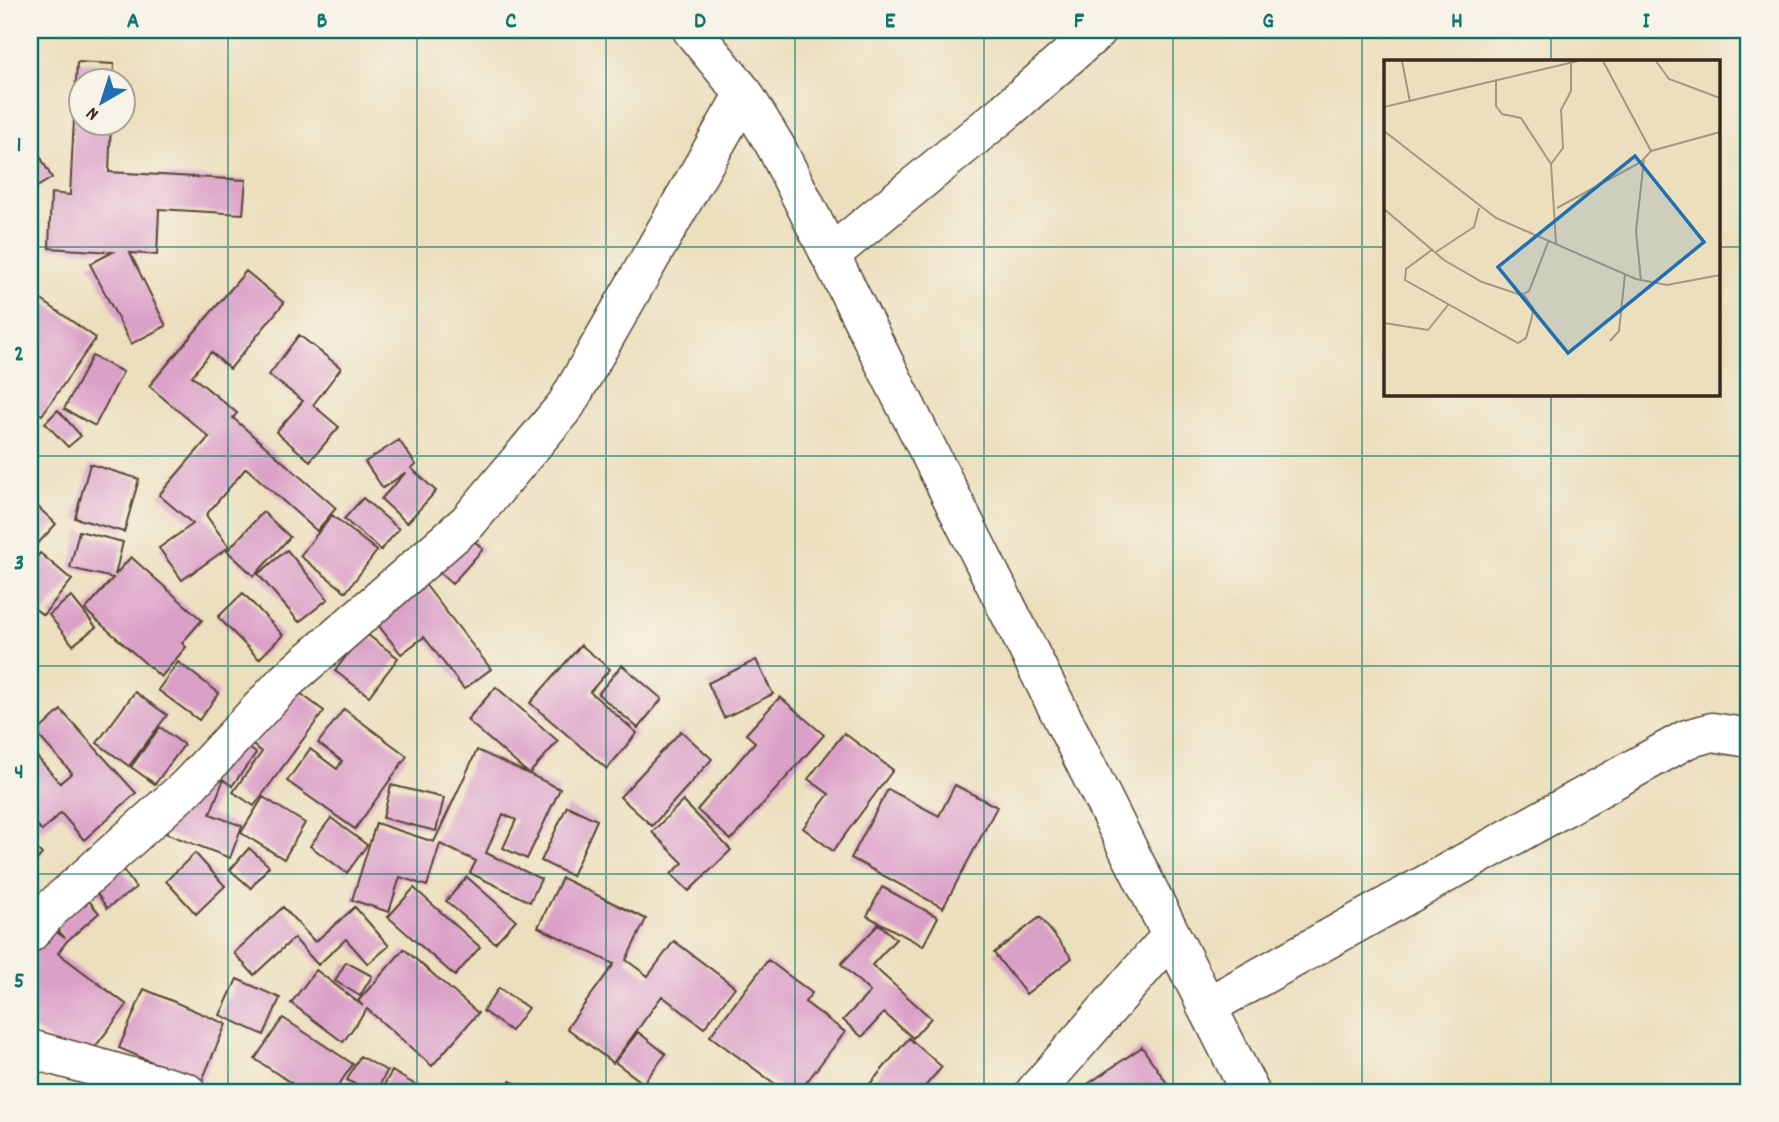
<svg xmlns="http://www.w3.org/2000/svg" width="1779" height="1122" font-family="Dekko,sans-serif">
	<rect width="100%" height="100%" fill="#f7f3e8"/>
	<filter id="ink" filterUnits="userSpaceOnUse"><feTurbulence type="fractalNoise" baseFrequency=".0143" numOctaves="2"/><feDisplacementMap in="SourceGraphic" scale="14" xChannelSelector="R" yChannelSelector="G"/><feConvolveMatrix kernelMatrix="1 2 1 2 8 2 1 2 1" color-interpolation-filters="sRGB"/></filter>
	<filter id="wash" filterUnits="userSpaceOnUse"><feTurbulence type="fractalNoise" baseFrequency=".00686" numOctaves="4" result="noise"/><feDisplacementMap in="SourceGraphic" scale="28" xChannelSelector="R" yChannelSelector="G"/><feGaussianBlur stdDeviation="1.57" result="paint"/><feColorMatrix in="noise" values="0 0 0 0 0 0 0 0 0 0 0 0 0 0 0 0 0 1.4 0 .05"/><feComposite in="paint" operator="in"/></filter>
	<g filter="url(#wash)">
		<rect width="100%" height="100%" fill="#ecdfbd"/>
		<g id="blocks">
			<path fill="#dba0c8" d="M77,62L114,64L113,80H80V122H111L109,172L246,180L243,214L159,209L157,255L130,253L166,326L131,344L90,264L113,252L49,248L51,193L70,195Z
				M30,138L52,178L30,191Z
				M246,271L284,303L230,369L211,352L192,376L237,413L233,418L336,508L317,531L246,468L206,515L229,547L182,580L159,548L193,524L159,495L209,437L149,386Z
				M30,292L96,338L42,415L30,407Z
				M299,335L341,368L313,405L339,427L310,461L276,432L303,401L269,375Z
				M92,356L123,372L95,426L64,409Z
				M58,410L81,436L68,447L45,423Z
				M399,440L416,465L411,468L436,491L407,523L381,499L406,472L383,488L365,462Z
				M90,464L139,479L124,532L75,518Z
				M363,498L399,529L381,550L344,519Z
				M36,505L56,524L30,552V512Z
				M263,512L290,537L254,576L227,551Z
				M332,515L377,551L346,592L300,556Z
				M79,531L123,542L115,575L131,557L202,620L182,643L186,647L161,677L85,610L113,578L70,568Z
				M466,533L483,549L452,584L434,568Z
				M287,550L328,599L299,622L258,574Z
				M40,553L72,580L43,615L30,605V566Z
				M413,569L491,669L464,689L424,637L401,654L364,607Z
				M243,593L283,635L259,659L218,617Z
				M71,596L96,627L73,645L49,615Z
				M364,632L398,658L369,696L335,671Z
				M581,645L610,669L590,692L637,733L607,769L530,703Z
				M756,660L773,694L724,718L708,683Z
				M178,662L219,693L199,720L158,690Z
				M622,665L662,699L638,728L598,694Z
				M281,679L324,711L254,806L233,792L262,752L240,736Z
				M496,687L558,741L529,774L560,789L527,859L503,848L516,820L503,814L486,853L541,879L530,902L470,873L476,861L440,844L427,886L400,877L389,912L352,900L376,823L434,842L477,750L529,774L467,720Z
				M135,692L167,715L129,766L97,743Z
				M780,697L824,735L731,840L697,810L755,742L746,734Z
				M344,709L407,756L355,829L287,781L310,749L337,769L342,761L318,743Z
				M61,710L136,793L84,840L61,813L42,831L30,817V749L60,783L72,773L36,733Z
				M160,727L184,745L155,784L131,767Z
				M681,731L712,759L652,826L620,797Z
				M844,733L893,770L833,851L803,828L829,794L808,779Z
				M229,734L256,753L232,786L206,767Z
				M182,766L223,781L210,814L242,826L230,858L157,830Z
				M391,785L444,798L436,831L383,818Z
				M955,785L997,807L943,908L851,858L888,789L939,816Z
				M263,797L305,823L284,859L241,833Z
				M683,801L731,850L689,891L671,874L683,863L652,832Z
				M567,806L597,820L572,876L541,861Z
				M331,818L367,845L347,873L310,846Z
				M30,843L42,854L30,868Z
				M249,848L269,866L251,888L230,870Z
				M195,853L225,886L196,914L166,881Z
				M113,856L136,888L107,908L85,876Z
				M69,877L99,913L67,941L58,953L127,1005L82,1064L30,1025V914L65,938L36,906Z
				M467,877L516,920L495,943L446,901Z
				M562,878L646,919L626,960L648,976L674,941L735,987L704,1028L662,996L613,1063L567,1028L614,964L538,927Z
				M882,887L938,917L923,946L867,916Z
				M414,888L480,947L455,976L388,917Z
				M283,907L315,942L355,907L389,946L368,964L346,939L318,965L294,938L254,975L234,953Z
				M1040,917L1072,958L1026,994L994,953Z
				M879,924L896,939L872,965L931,1018L913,1038L884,1013L862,1037L843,1020L870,992L841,964Z
				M404,949L478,1013L432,1066L367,1009L343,1042L291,1003L316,970L363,1006L358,1001Z
				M768,960L812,993L805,1002L845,1032L799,1092H786L710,1036Z
				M346,962L372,976L360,996L335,981Z
				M237,979L280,998L264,1035L220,1015Z
				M499,988L528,1008L511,1031L483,1011Z
				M144,989L226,1024L201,1083L119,1048Z
				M283,1018L353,1064L334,1092H305L255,1059Z
				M638,1032L666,1054L643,1083L615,1062Z
				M909,1038L942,1067L920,1092H863Z
				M1142,1047L1173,1092H1094L1088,1084Z
				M360,1056L387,1071L376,1092H369L347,1080Z
				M392,1071L419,1087L416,1092H380Z
				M510,1081L536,1092H505Z"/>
		</g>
	</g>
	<g filter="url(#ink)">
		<use href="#blocks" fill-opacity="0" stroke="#564536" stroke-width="2"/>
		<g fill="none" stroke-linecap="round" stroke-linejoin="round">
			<defs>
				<path id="minor" d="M830,255L1006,111L1098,30
					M30,933L51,909L188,786L285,682L468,522L566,405L744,94
					M1206,1007L1687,739L1712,732L1749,738
					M30,1049L186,1092
					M1035,1092L1170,937"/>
				<path id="major" d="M692,30L744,94L776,147L1250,1092"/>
			</defs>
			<use href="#minor" stroke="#564536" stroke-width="41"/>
			<use href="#major" stroke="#564536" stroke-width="41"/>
			<use href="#minor" stroke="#fff" stroke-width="38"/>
			<use href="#major" stroke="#fff" stroke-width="38"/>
		</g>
	</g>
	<path fill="none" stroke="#0f766e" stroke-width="2" stroke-opacity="0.55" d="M228,30V1092M417,30V1092M606,30V1092M795,30V1092M984,30V1092M1173,30V1092M1362,30V1092M1551,30V61M30,247H1385M1718,247H1749M1551,394V1092M30,456H1749M30,666H1749M30,874H1749"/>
	<g transform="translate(1384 60)">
		<rect width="336" height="336" fill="#ecdfbd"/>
		<path fill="none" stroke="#a5977d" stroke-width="2" d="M18,1L26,42M219,1L267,91L336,72M272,1L285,19L336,38M112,19V46L118,54L137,58L167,104L172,183M0,47L194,1M0,71L112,158L252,219L283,225L336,215M167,104L179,88L177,50L187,31V3M173,148L257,102L267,91M0,149L60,200L98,222L137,235L145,231L165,180M49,189L22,209L21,220L134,283L142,278L148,257L149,248L140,235M52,192L90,167L95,148M257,221L252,171L260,100M0,263L44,270L64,245M226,281L235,271L241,214"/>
		<path fill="#1f6fb2" fill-opacity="0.15" stroke="#1f6fb2" stroke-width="3.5" d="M251,96L320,182L184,293L114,207Z"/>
		<rect width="336" height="336" fill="none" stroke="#3b2a1e" stroke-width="3.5"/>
	</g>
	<rect width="1779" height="1122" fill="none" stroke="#f7f3e8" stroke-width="77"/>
	<g transform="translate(102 102) rotate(219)"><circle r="33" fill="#f7f3e8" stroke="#aca397" stroke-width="2"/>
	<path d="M0-5L12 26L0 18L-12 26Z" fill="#1f6fb2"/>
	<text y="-10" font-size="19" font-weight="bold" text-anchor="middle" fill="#3b2a1e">N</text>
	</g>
	<rect x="38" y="38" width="1702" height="1046" fill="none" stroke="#0f766e" stroke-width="2.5"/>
	<g font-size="23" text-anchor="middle" font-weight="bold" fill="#0f766e">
		<text x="133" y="27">A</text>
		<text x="322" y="27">B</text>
		<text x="511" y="27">C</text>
		<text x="700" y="27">D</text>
		<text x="890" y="27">E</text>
		<text x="1079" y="27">F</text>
		<text x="1268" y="27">G</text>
		<text x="1457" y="27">H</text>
		<text x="1646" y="27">I</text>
		<text x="19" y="151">1</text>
		<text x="19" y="360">2</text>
		<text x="19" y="569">3</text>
		<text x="19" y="778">4</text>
		<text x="19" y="987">5</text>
	</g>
</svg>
